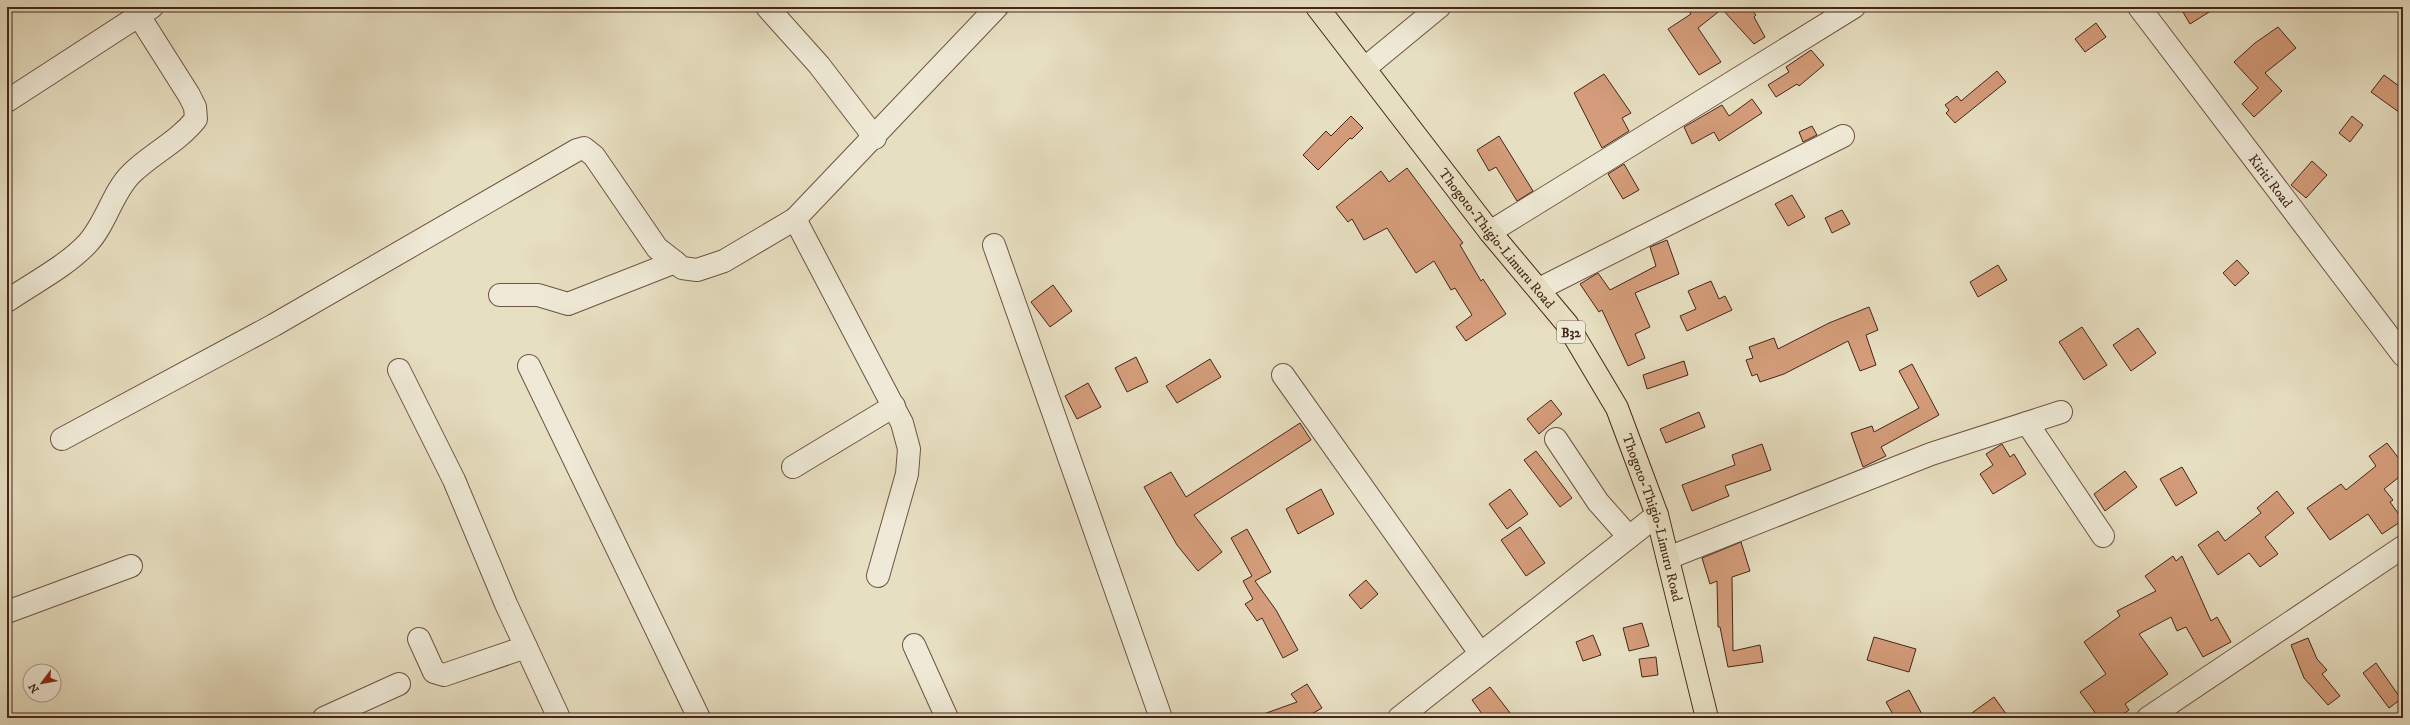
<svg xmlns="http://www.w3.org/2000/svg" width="2410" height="725" font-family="'IM FELL DW Pica',serif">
	<rect width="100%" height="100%" fill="#e7dfc1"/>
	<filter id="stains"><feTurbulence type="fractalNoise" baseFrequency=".005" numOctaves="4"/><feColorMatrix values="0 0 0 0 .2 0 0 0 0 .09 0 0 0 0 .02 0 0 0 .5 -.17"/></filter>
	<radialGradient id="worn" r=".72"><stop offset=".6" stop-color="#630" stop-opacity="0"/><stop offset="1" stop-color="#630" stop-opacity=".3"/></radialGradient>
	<path fill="#d49c7a" stroke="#452619" d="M1686,7H1749L1756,15L1754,17L1765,37L1754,44L1722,9L1698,28L1721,62L1699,75L1668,29L1691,14Z
		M2180,7H2217L2190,24Z
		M2096,23L2106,37L2085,52L2075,39Z
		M2278,27L2296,48L2265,73L2282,91L2254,117L2242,104L2258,88L2234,62L2255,43Z
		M1811,50L1824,65L1799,86L1797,84L1776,97L1768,85L1789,72L1786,67Z
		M1997,71L2006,82L1955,123L1946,113L1949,110L1945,105L1957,96L1961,101Z
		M1604,74L1631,113L1622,118L1629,131L1602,148L1574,93Z
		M2384,75L2403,89V115L2371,92Z
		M1752,99L1762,113L1719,141L1714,132L1692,144L1684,127L1722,105L1729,116Z
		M1351,116L1363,128L1352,139L1350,138L1318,170L1303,155L1326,131L1331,136Z
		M2352,116L2363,125L2350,142L2339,133Z
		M1812,126L1817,135L1803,142L1799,132Z
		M1499,136L1533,191L1517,201L1496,167L1489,171L1477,150Z
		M2312,161L2327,175L2306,198L2291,185Z
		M1624,164L1639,190L1623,199L1608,174Z
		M1407,168L1463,243L1460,245L1481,281L1483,279L1506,314L1466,341L1456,327L1472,315L1455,288L1451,290L1434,261L1416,273L1387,228L1364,240L1352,219L1348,222L1336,207L1381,171L1389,182Z
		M1792,195L1805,217L1788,226L1775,204Z
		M1842,210L1850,224L1832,233L1825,218Z
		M1667,240L1679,274L1635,293L1650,327L1635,334L1645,358L1628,366L1602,310L1599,312L1580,284L1598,273L1610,290L1656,266L1650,247Z
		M2237,260L2249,273L2235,286L2223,273Z
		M1998,265L2007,280L1978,297L1970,282Z
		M1711,281L1719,299L1725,296L1732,310L1687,331L1680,316L1696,309L1688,291Z
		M1053,285L1072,311L1050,327L1031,302Z
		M1869,307L1878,330L1866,335L1876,365L1860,371L1848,341L1784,374L1760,382L1757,374L1752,376L1746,360L1753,358L1749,347L1774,338L1778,349L1829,323Z
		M2082,327L2107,365L2084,380L2059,342Z
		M2138,328L2156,353L2131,371L2113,345Z
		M1136,357L1148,382L1127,392L1115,368Z
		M1210,359L1221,377L1177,403L1166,386Z
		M1684,361L1688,375L1647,389L1643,375Z
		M1912,364L1939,415L1881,447L1886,456L1863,467L1851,433L1872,426L1874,432L1919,408L1899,371Z
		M1088,383L1101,407L1077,419L1065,396Z
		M1551,400L1562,414L1539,434L1527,419Z
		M1699,412L1705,427L1666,443L1660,429Z
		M1300,423L1311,440L1194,515L1222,552L1198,571L1177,545L1144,487L1171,472L1186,497Z
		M2387,443L2403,464V474L2384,489L2393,500L2390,502L2403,520L2382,534L2368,514L2330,540L2307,508L2341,484L2346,490L2376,466L2369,456Z
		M1762,444L1771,470L1725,486L1729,496L1692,511L1682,485L1735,465L1732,455Z
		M2002,444L2010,457L2014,454L2026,474L1993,494L1980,474L1993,465L1986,454Z
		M1536,451L1572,498L1560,507L1524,460Z
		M2182,467L2197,493L2176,506L2160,479Z
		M2125,471L2137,487L2105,511L2094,494Z
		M1321,489L1334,514L1298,534L1286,509Z
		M1510,489L1528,514L1507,529L1489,504Z
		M2277,491L2294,513L2265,537L2278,554L2260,567L2249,553L2218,575L2198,545L2218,531L2225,541L2261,513L2257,508Z
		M1520,527L1545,563L1526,576L1501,540Z
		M1247,529L1271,572L1255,581L1276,610L1298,650L1283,658L1262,618L1257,621L1245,604L1253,599L1243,581L1252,576L1231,538Z
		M1741,542L1750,571L1732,577L1733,651L1760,645L1763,662L1728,667L1720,627H1718L1717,581L1710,584L1702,558Z
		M2173,556L2176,561L2182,556L2211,621L2217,617L2231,642L2203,657L2186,627L2177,631L2171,617L2139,634L2168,674L2125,704L2129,710L2118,718H2099L2080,692L2106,674L2084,642L2120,616L2117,611L2156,591L2145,576Z
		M1366,580L1378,594L1361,609L1349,595Z
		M1642,623L1649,646L1629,651L1623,628Z
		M1593,635L1601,655L1583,661L1576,642Z
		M1874,637L1916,649L1909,672L1867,660Z
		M2308,638L2317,659L2327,670L2322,674L2340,696L2328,705L2304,678L2291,645Z
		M1656,657L1658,675L1642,677L1639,659Z
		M2376,663L2401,699L2389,708L2363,673Z
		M1307,684L1322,708L1305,718H1258V716L1297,702L1291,694Z
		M1490,687L1514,718H1485L1472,700Z
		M1909,690L1924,718H1895L1886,702Z
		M1994,697L2009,718H1965Z"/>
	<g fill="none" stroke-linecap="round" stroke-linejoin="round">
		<defs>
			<g id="minor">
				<path d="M767,7L819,65L875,138"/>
				<path id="s1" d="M2139,7L2403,355"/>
				<path d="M1365,68L1439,7"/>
				<path d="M7,101L152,7"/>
				<path d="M795,219L902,423L909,449L907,474L878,576"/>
				<path d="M1490,232L1854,7"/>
				<path d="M994,245L1161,718"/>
				<path d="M1539,289L1843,136"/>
				<path d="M500,295H538L568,304L675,262"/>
				<path d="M7,301C33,283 65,267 87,244C106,224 112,193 131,174C151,154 178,142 196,119L195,107L189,95L139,16"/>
				<path d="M529,366L699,718"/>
				<path d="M399,370L454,480L506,604L559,718"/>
				<path d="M1283,375L1480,653"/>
				<path d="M2027,423L2103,536"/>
				<path d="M62,439L274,325L577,150L584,148L594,156L657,248L675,262L682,268L697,270L724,261L795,219L997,7"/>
				<path d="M1556,439L1598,502L1629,537"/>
				<path d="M793,467L894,406"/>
				<path d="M1668,558L1931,454L2061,412"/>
				<path d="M7,612L131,566"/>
				<path d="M419,639L434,672L444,675L526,647"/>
				<path d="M914,645L947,718"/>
				<path d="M324,718L399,684"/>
				<path d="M1399,718L1657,515"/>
				<path d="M2148,718L2403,547"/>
			</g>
			<g id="highway">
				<path id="s2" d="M1317,7L1490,232L1567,324L1617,408L1657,515L1707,718"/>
			</g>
		</defs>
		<use href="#minor" stroke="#6e5443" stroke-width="24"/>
		<use href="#highway" stroke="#452619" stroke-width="24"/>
		<use href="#minor" stroke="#efead7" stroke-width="22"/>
		<use href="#highway" stroke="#e7dfc1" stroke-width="22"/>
	</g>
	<g text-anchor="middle" stroke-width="3" stroke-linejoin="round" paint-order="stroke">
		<rect fill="#efead7" stroke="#786152" stroke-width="1" x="1557" y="321" width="28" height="22" rx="3"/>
		<g font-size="13" font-weight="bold" fill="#452619">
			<text x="1571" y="337">B32</text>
		</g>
		<g font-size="14" fill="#452619" stroke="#efead7">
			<text dy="5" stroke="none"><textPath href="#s1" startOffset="218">Kiriti Road</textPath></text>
			<text dy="5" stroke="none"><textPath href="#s2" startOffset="293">Thogoto-Thigio-Limuru Road</textPath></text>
			<text dy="5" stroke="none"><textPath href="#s2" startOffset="617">Thogoto-Thigio-Limuru Road</textPath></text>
		</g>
	</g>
	<rect width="2410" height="725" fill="none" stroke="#e7dfc1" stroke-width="24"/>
	<rect x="8" y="8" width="2394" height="709" fill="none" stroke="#452619" stroke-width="2"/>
	<rect x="12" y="12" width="2386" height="701" fill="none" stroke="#452619"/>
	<g transform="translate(42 683) rotate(238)"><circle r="19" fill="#efead7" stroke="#ab9c8b"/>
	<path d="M0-3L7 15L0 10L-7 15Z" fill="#8f2418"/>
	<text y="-6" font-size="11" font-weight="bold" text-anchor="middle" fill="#452619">N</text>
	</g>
	<rect width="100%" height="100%" filter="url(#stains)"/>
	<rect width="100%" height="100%" fill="url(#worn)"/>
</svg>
